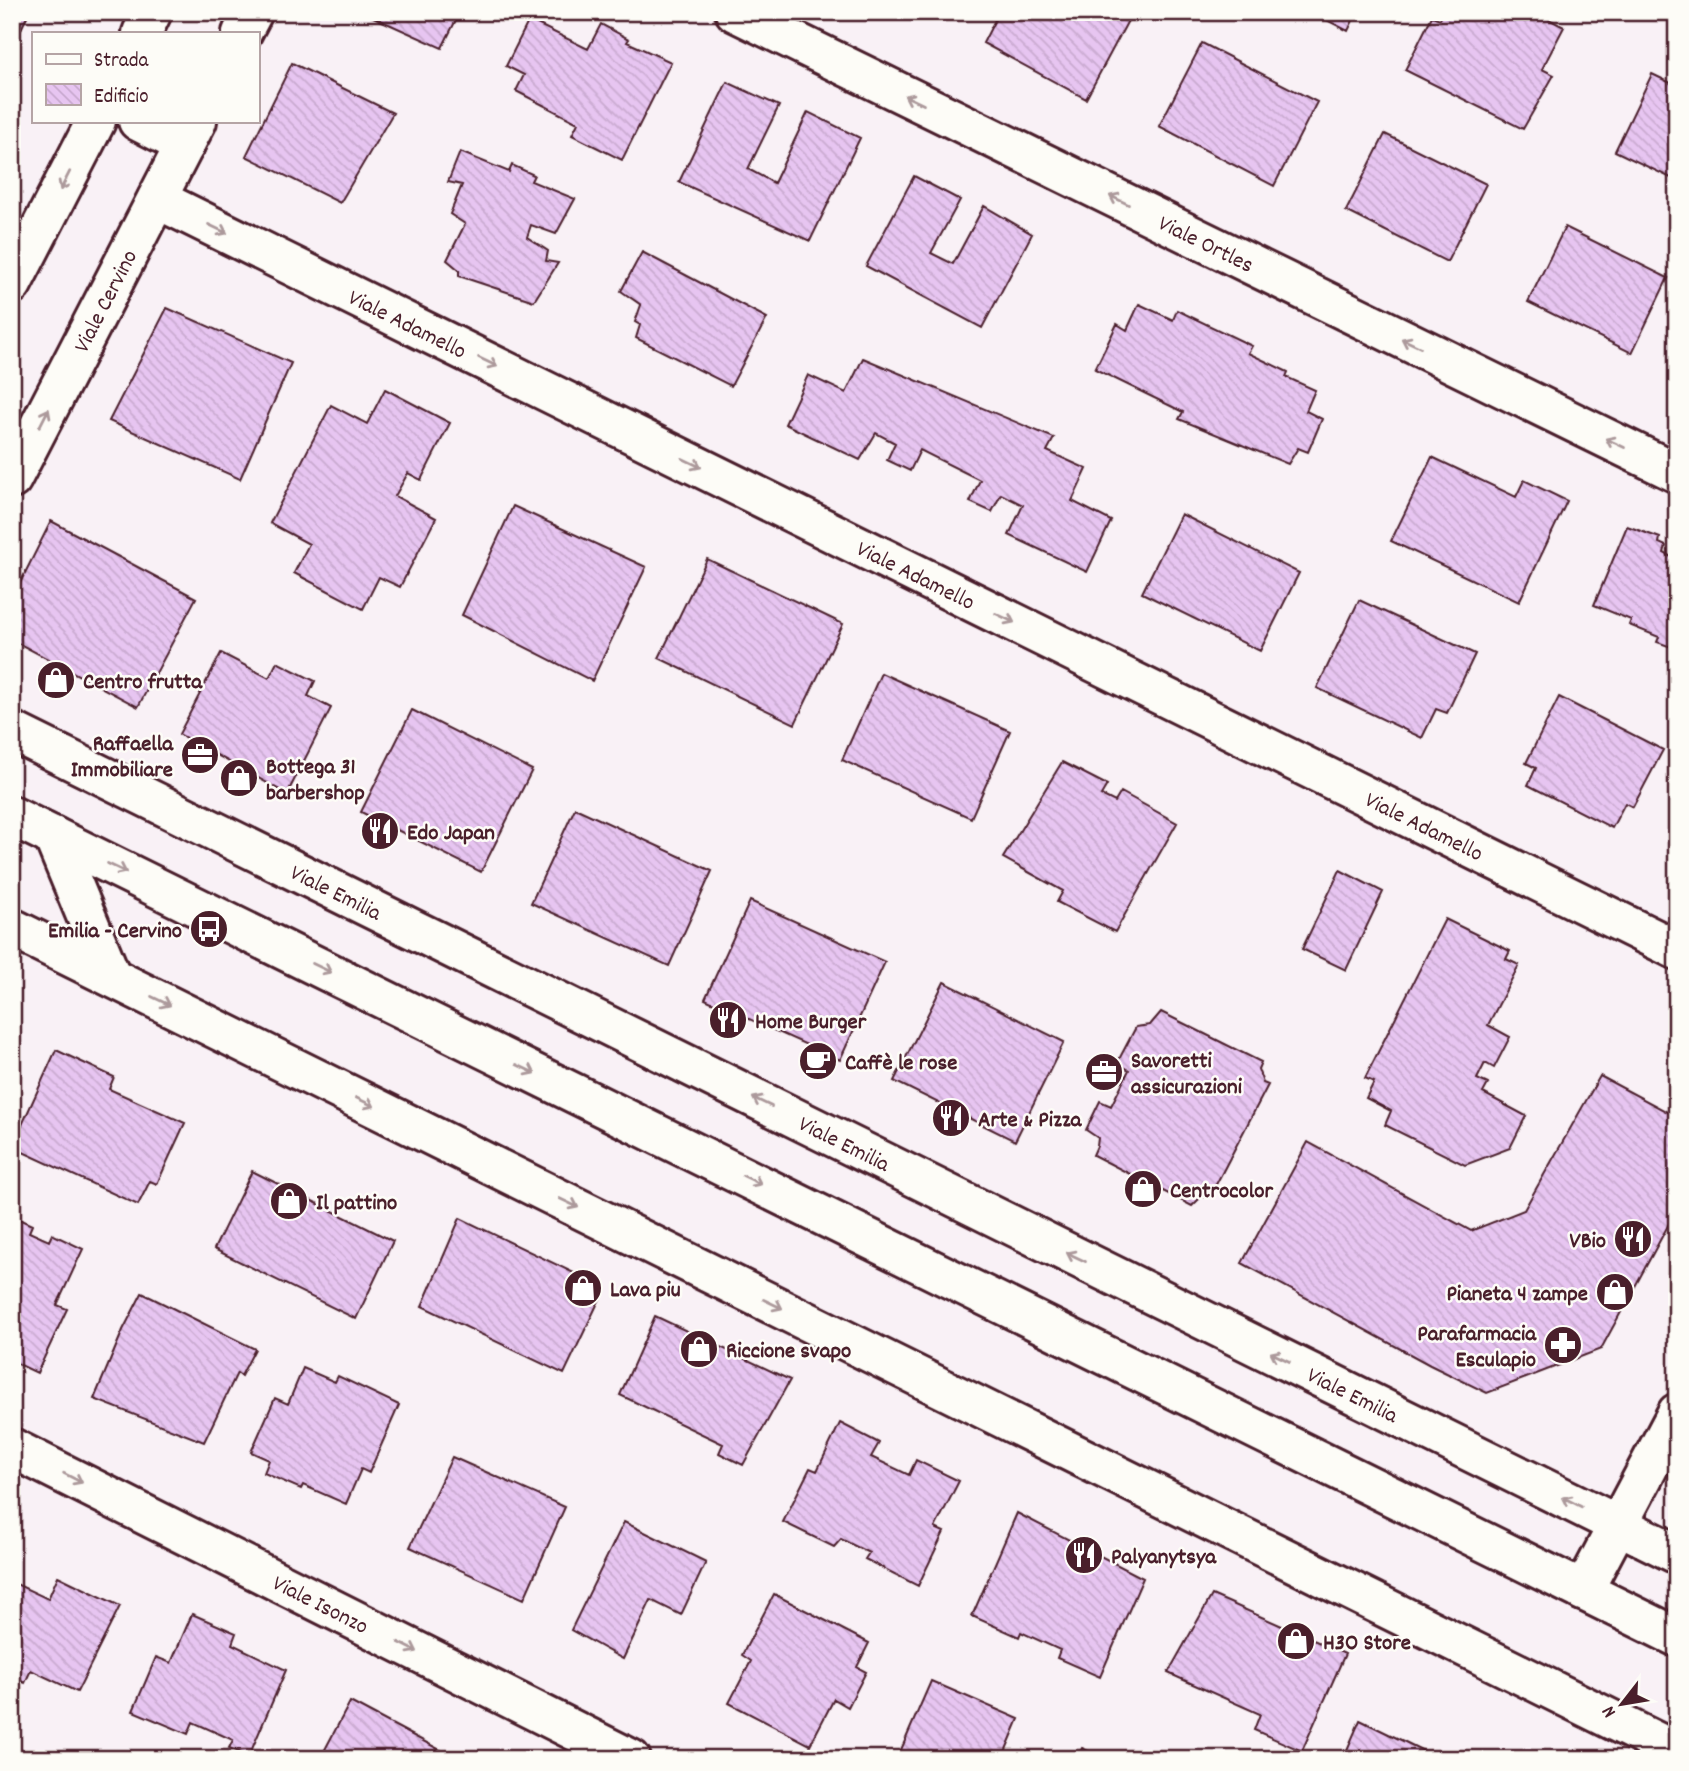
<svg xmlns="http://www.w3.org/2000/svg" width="1689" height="1771" font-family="Dekko,sans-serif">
	<defs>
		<pattern id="building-back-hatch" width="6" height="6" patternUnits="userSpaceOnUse" patternTransform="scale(1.75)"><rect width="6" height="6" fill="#e7c5f1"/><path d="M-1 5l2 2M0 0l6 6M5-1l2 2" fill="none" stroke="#c8a9cf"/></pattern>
	</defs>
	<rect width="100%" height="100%" fill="#f9f1f6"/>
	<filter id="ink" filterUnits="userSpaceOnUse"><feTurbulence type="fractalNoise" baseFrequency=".0143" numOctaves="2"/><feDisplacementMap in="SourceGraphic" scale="14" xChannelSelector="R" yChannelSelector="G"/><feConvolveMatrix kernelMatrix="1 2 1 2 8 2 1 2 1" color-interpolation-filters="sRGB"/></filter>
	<g filter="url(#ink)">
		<path fill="url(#building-back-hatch)" stroke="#4a1f2b" stroke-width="2" d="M12,12H29L12,49Z
			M362,12H460L442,48Z
			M999,12H1125L1131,15L1086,99L983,43Z
			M1311,12H1357L1348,31Z
			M1444,12H1535L1564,27L1542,69L1554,75L1523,129L1405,70L1432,16L1440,19Z
			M529,20L588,49L601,24L629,39L627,42L671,62L622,160L572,135L578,123L516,91L524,75L506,66Z
			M1202,43L1317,102L1274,186L1159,126Z
			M292,63L393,113L340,203L246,156Z
			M1652,74L1677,86V181L1615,151Z
			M727,82L779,106L748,169L774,183L808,112L860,138L810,241L679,182Z
			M1385,134L1486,184L1447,262L1346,211Z
			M460,152L509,172L512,165L534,175L531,181L575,199L556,234L531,225L527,237L548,251L546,261L558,263L534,301L459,276V270L447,260L465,224L450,214L462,185L448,182Z
			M914,176L960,200L931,253L953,264L984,206L1032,234L982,328L866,266Z
			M1565,227L1668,278L1632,353L1528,302Z
			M642,252L767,318L731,386L636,338L640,325L635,322L641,305L621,291Z
			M1139,304L1173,320L1177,310L1252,346L1248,353L1288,372L1286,377L1315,390L1306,411L1322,419L1308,452L1298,448L1288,464L1179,419L1183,412L1095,369L1117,324L1127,330Z
			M167,308L291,363L240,479L109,421Z
			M863,358L1054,438L1047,451L1087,469L1072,501L1111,521L1087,572L1009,535L1023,505L1001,494L992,512L970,502L980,480L920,450L910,471L887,460L895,443L876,433L860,460L785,424L808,375L846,393Z
			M385,389L450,423L421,480L408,473L395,496L436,518L400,587L379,577L363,609L294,573L309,544L270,523L331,405L367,424Z
			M1432,457L1516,497L1524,480L1567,501L1519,602L1391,541Z
			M513,506L646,567L592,681L462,615Z
			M1181,514L1299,573L1260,651L1142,593Z
			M51,521L196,598L138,707L12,640V599Z
			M1627,526L1660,538L1659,543L1666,546L1664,553L1677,560V649L1657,642L1659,637L1629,625L1631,620L1594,605Z
			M707,559L843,624L795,724L659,658Z
			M1359,600L1475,654L1447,713L1436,709L1422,738L1317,688Z
			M221,653L269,678L277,662L315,681L308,696L331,708L287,794L179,734Z
			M881,673L1010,731L971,818L842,760Z
			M1559,697L1663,750L1633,807L1625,803L1612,828L1528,785L1536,768L1526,763Z
			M412,710L532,770L481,872L361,812Z
			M1062,762L1107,785L1101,795L1115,802L1121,792L1177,823L1115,932L1057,902L1063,891L1003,858Z
			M575,808L712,871L669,966L531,903Z
			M1340,870L1383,892L1346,970L1302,949Z
			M750,901L885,962L840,1060L705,999Z
			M1445,919L1510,951L1506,959L1519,965L1488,1025L1510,1037L1494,1068L1485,1063L1477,1079L1488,1084L1483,1093L1526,1116L1510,1148L1465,1165L1385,1125L1391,1111L1366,1098L1374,1082L1365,1078Z
			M944,982L1064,1042L1015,1141L894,1081Z
			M1161,1012L1261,1062L1258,1069L1263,1083L1268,1085L1210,1196L1201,1197L1192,1206L1093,1155L1097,1146L1098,1138L1086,1130L1100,1101L1111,1106L1129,1070L1117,1063L1136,1027L1150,1025Z
			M56,1050L114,1077L109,1089L185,1123L157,1184L150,1181L138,1205L12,1147Z
			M1600,1076L1677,1117V1209L1601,1349L1487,1393L1430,1365L1242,1263L1308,1142L1471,1231L1524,1210Z
			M252,1171L393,1241L356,1319L214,1249Z
			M12,1216L32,1225L29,1232L49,1241L52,1234L83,1249L57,1305L67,1309L37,1373L12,1361Z
			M460,1218L605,1288L564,1374L422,1306Z
			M142,1293L255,1349L241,1376L237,1373L204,1442L94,1399L123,1330Z
			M655,1316L790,1380L743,1465L719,1453L723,1444L620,1395Z
			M303,1368L335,1382L338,1376L399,1405L369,1473L361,1469L346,1504L303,1485L301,1489L264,1473L269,1460L251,1452L275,1398L288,1404Z
			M840,1423L879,1443L871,1457L909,1475L916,1460L959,1481L935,1528L944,1532L918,1586L865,1559L869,1553L841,1539L834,1547L783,1522L810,1468L817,1471Z
			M452,1457L565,1507L524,1599L410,1547Z
			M1017,1513L1143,1578L1100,1677L1057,1658L1060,1650L1021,1632L1019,1637L972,1616Z
			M624,1522L706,1562L681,1615L651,1600L623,1659L571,1630Z
			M58,1576L120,1606L77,1692L31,1670L25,1683L12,1677V1582L48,1599Z
			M774,1594L869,1643L857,1667L866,1672L848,1707L834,1699L810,1745L729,1703L751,1661L742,1655Z
			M1212,1595L1345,1654L1302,1751L1254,1730L1260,1714L1168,1673Z
			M192,1614L236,1633L232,1644L286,1670L249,1756L229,1748L233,1740L193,1722L188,1734L133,1711L156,1657L171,1663Z
			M931,1681L1019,1719L1002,1759H897Z
			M350,1702L442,1751L438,1759H320Z
			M1360,1720L1440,1759H1343Z
			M1082,1748L1104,1759H1077Z"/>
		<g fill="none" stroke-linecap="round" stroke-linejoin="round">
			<defs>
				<g id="minor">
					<path id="s1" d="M735,12L1677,473"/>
					<path d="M142,33L152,12"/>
					<path d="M242,33L253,12"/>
					<path d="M138,121L185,145"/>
					<path id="s2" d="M157,199L1677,950"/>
					<path d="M12,284L96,121"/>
					<path id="s3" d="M12,479L197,121"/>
					<path id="s4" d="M12,731L1677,1554"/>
					<path d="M12,816L1677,1637"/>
					<path d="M53,836L111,976"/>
					<path d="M12,928L1677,1752"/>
					<path id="s5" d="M12,1448L631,1759"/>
					<path d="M1583,1591L1677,1413"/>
				</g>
			</defs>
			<use href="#minor" stroke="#4a1f2b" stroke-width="44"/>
			<use href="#minor" stroke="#fdfcf7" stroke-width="38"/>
		</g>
		<defs><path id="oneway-shaft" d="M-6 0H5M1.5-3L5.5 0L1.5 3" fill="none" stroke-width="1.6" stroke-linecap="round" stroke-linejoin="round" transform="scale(1.75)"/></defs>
		<g stroke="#ac999b">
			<use href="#oneway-shaft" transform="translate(914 100) rotate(-154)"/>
			<use href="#oneway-shaft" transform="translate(65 181) rotate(117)"/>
			<use href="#oneway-shaft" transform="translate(1119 200) rotate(-154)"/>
			<use href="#oneway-shaft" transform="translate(218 229) rotate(26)"/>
			<use href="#oneway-shaft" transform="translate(1411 343) rotate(-154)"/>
			<use href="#oneway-shaft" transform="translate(488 362) rotate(26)"/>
			<use href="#oneway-shaft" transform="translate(44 418) rotate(-63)"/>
			<use href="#oneway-shaft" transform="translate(1615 443) rotate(-154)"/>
			<use href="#oneway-shaft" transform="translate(692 463) rotate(26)"/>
			<use href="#oneway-shaft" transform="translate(1005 618) rotate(26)"/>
			<use href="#oneway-shaft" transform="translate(117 868) rotate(26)"/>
			<use href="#oneway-shaft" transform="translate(322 968) rotate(26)"/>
			<use href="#oneway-shaft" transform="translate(161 1001) rotate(26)"/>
			<use href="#oneway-shaft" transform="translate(526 1069) rotate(26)"/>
			<use href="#oneway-shaft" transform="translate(365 1102) rotate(26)"/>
			<use href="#oneway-shaft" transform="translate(762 1102) rotate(-154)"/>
			<use href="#oneway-shaft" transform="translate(752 1180) rotate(26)"/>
			<use href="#oneway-shaft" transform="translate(569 1203) rotate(26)"/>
			<use href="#oneway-shaft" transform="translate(1076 1257) rotate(-154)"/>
			<use href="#oneway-shaft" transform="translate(773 1304) rotate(26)"/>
			<use href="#oneway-shaft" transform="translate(1280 1357) rotate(-154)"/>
			<use href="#oneway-shaft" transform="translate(73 1478) rotate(27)"/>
			<use href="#oneway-shaft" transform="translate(1572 1502) rotate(-153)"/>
			<use href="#oneway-shaft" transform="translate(408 1647) rotate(27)"/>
		</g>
	</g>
	<defs>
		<symbol id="shop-disc" viewBox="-11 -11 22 22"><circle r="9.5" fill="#4a1f2b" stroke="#fdfcf7"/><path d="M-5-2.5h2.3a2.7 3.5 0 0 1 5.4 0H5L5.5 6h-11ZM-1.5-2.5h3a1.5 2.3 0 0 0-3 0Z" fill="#fff"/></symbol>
		<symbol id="office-disc" viewBox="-11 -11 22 22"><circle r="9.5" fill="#4a1f2b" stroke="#fdfcf7"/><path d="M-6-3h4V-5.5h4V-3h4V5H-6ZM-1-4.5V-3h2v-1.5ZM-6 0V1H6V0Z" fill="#fff"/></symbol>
		<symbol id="restaurant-disc" viewBox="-11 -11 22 22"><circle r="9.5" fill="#4a1f2b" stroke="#fdfcf7"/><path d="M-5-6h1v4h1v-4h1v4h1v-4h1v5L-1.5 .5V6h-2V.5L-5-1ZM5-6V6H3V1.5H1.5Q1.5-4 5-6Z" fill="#fff"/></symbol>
		<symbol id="bus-disc" viewBox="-11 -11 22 22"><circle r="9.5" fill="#4a1f2b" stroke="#fdfcf7"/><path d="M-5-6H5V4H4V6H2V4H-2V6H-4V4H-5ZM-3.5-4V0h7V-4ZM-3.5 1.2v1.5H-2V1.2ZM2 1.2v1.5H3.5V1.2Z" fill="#fff"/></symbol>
		<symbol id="cafe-disc" viewBox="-11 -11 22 22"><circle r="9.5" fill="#4a1f2b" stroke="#fdfcf7"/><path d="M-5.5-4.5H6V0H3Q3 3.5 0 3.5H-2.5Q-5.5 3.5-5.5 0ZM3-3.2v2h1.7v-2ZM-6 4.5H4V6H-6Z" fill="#fff"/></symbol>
		<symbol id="pharmacy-disc" viewBox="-11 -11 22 22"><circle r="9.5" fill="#4a1f2b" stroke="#fdfcf7"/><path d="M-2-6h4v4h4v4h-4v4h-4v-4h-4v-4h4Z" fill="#fff"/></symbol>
	</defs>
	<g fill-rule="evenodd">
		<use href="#shop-disc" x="34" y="658" width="44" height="44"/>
		<use href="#office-disc" x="178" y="733" width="44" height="44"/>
		<use href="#shop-disc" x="217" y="756" width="44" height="44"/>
		<use href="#restaurant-disc" x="358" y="809" width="44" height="44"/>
		<use href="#bus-disc" x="187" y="907" width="44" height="44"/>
		<use href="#restaurant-disc" x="706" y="998" width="44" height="44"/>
		<use href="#cafe-disc" x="796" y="1039" width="44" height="44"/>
		<use href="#office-disc" x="1082" y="1050" width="44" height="44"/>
		<use href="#restaurant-disc" x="929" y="1096" width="44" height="44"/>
		<use href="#shop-disc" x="1121" y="1167" width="44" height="44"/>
		<use href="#shop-disc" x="267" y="1179" width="44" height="44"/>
		<use href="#restaurant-disc" x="1611" y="1217" width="44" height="44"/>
		<use href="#shop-disc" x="561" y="1266" width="44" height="44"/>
		<use href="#shop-disc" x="1593" y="1270" width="44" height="44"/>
		<use href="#pharmacy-disc" x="1541" y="1323" width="44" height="44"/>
		<use href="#shop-disc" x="677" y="1327" width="44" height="44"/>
		<use href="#restaurant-disc" x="1062" y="1533" width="44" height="44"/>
		<use href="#shop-disc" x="1274" y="1619" width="44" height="44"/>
	</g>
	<g text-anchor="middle" stroke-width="5" stroke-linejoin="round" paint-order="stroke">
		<g font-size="23" fill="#4a1f2b" stroke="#fdfcf7">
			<text dy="8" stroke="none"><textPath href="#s1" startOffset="525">Viale Ortles</textPath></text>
			<text dy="8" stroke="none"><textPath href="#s3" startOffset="201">Viale Cervino</textPath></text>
			<text dy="8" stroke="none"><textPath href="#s2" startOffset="280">Viale Adamello</textPath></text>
			<text dy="8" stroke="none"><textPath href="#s2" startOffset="847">Viale Adamello</textPath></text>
			<text dy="8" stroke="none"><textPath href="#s2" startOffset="1414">Viale Adamello</textPath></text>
			<text dy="8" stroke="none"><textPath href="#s4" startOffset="362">Viale Emilia</textPath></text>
			<text dy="8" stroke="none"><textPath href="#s4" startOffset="929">Viale Emilia</textPath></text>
			<text dy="8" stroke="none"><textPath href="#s4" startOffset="1496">Viale Emilia</textPath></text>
			<text dy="8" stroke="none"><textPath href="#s5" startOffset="346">Viale Isonzo</textPath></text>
		</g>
		<g font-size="23" font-weight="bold" fill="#4a1f2b" stroke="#fdfcf7" text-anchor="start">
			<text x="83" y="688">Centro frutta</text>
			<text x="173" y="750" text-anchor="end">Raffaella<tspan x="173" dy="26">Immobiliare</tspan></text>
			<text x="266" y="773">Bottega 31<tspan x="266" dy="26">barbershop</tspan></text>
			<text x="407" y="839">Edo Japan</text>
			<text x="182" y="937" text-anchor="end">Emilia - Cervino</text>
			<text x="755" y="1028">Home Burger</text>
			<text x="1131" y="1067">Savoretti<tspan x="1131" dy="26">assicurazioni</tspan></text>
			<text x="845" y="1069">Caffè le rose</text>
			<text x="978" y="1126">Arte &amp; Pizza</text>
			<text x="1170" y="1197">Centrocolor</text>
			<text x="316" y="1209">Il pattino</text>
			<text x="1606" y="1247" text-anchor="end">VBio</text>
			<text x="610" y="1296">Lava piu</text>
			<text x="1588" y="1300" text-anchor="end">Pianeta 4 zampe</text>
			<text x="1536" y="1340" text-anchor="end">Parafarmacia<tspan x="1536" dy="26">Esculapio</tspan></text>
			<text x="726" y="1357">Riccione svapo</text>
			<text x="1111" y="1563">Palyanytsya</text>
			<text x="1323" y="1649">H3O Store</text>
		</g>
	</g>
	<rect width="1689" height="1771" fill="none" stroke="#fdfcf7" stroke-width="42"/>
	<rect x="21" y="21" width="1647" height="1729" fill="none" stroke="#4a1f2b" stroke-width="2.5" filter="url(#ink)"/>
	<rect x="32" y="32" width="228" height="91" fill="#fdfcf7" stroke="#b5a4a5" stroke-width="2"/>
	<rect x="46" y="54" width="35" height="10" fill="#fdfcf7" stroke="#b5a4a5" stroke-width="2"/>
	<text x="94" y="66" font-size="21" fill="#4a1f2b">Strada</text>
	<rect x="46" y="84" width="35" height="21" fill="url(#building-back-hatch)" stroke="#b5a4a5" stroke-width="2"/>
	<text x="94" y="102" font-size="21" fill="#4a1f2b">Edificio</text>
	<g transform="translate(1622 1704) rotate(239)" stroke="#fdfcf7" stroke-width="5" paint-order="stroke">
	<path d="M0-5L12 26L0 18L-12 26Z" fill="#4a1f2b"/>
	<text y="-10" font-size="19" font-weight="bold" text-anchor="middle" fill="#4a1f2b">N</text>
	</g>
</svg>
